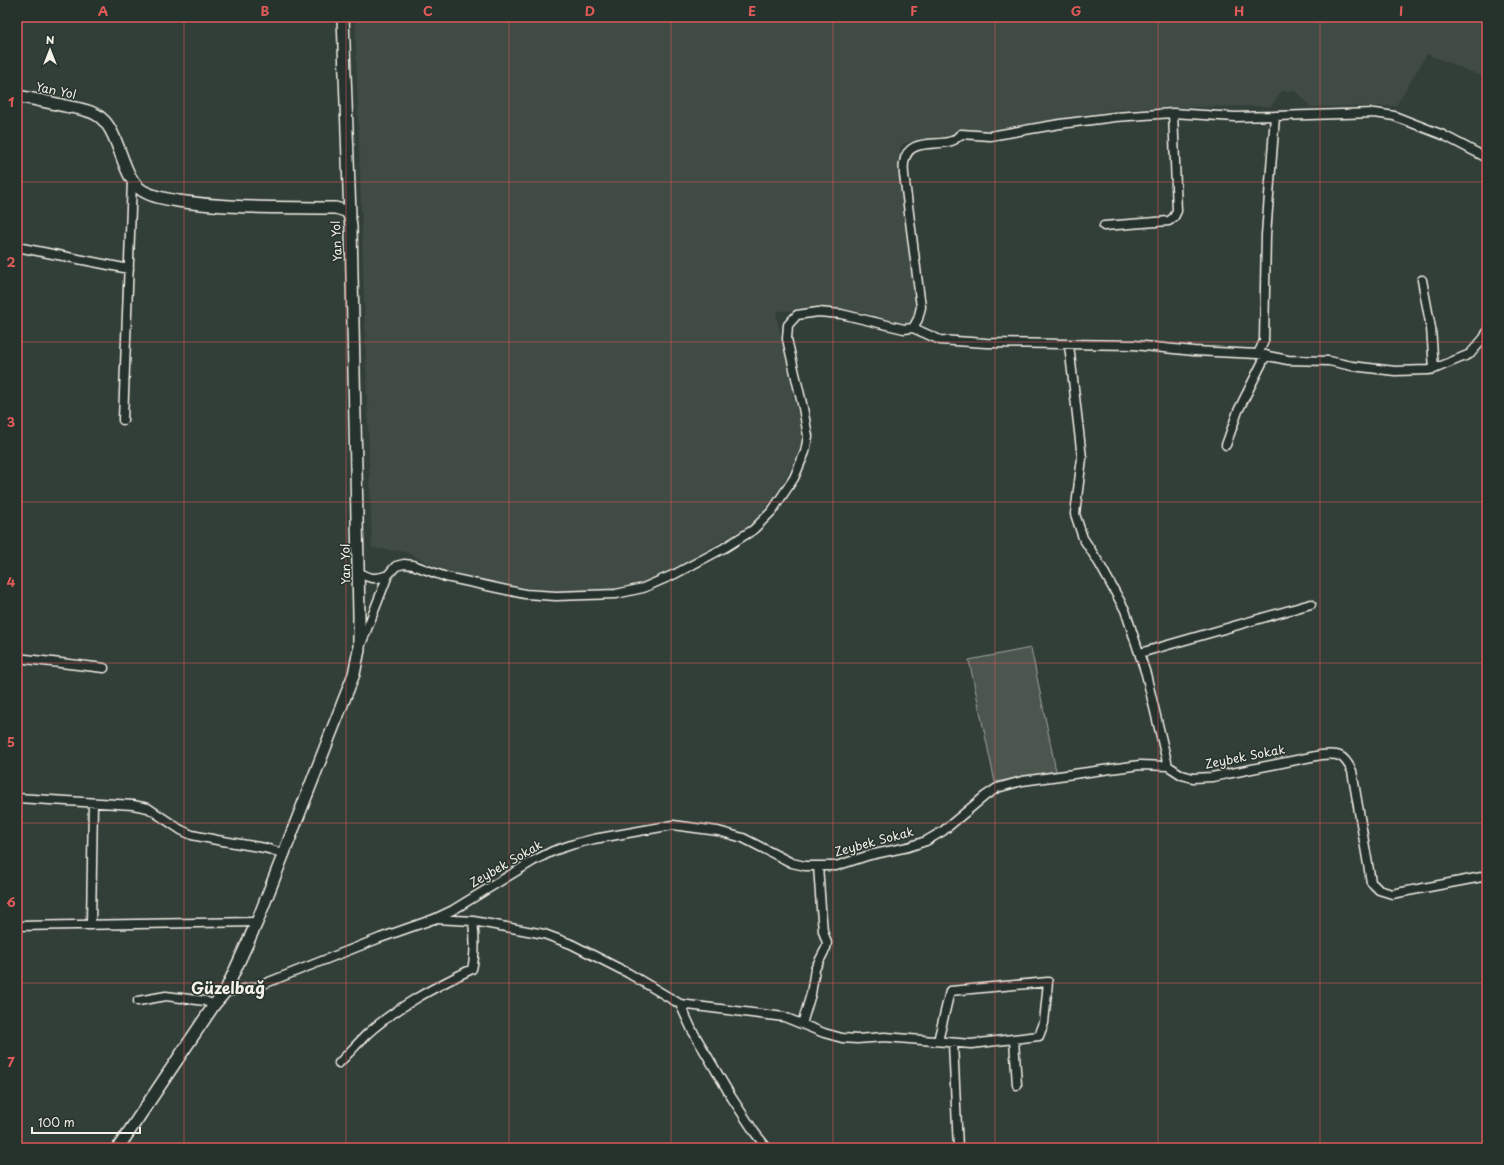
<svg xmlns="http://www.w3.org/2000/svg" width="1504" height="1165" font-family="'Playpen Sans',sans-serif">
	<rect width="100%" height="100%" fill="#323e38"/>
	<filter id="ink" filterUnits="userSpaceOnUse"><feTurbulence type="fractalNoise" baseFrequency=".025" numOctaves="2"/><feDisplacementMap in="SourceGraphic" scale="8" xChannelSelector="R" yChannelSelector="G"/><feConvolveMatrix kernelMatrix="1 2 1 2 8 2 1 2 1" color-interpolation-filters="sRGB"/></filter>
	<g filter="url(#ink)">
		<path fill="#404b44" d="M355,17H1487V106L1484,77L1427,54L1396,106L1311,107L1296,91H1282L1271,106L1174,107L1114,110L904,143L900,148L902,176L918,296L917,312L910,323L904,324L866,313L834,308L779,311L776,314L801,431L802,449L776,495L754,522L690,560L639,585L600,590L555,591L512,586L443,570L406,552L372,548Z"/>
		<path fill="#4c564f" stroke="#a0a49c" d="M1031,648L1056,771L995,782L969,660Z"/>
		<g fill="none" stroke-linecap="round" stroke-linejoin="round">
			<defs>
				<path id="minor" d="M1104,226L1169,221L1174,217L1177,211L1173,113
					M17,247L129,269
					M1422,280L1431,328L1434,369
					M913,328L940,340L986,343L1134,345L1194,351L1258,354L1264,341L1266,235L1275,116L1375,113L1394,116L1443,135L1487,158
					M1069,345L1082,458L1075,514L1083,538L1099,563L1125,610L1146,674L1168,766
					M1258,354L1288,360L1329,361L1352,366L1395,371L1428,370L1434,369L1470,354L1484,338L1487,332
					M123,420L132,181
					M1226,445L1238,411L1266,355
					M359,572C369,579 376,580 388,575
					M360,647L388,575L396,566L404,564L413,565L446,577L525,594L556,596L616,594L643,588L675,574L724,548L753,530L772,511L794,478L805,452L808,436L803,408L787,339L788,325L797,315L818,312L841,314L904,329L913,328L918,319L921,307L905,182C904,176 903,169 904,163C907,136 939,148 954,140C956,138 959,136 961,134L990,136L1060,124L1115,117L1173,113L1235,117L1275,116
					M1140,653L1311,604
					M17,658L104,668
					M17,798L133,805L148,808L181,830L192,835L217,840L265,848L285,854
					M435,919L473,921L544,934L571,944L628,973L680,1004L692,1030L732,1098L755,1133L767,1148
					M91,925L93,803
					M17,926L257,922
					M225,992L256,987L380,938L434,919L453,910L533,861L553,851L574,844L594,839L673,825L718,831L743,838L792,863L805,866H836L870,855L908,847L926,841L943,831L985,796L997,788L1022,781L1140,765L1168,766L1182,775L1193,778L1212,777L1321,755C1339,753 1344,755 1352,771L1371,882L1379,890L1392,894L1487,876
					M138,1001L166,996L205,1001L214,1005
					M680,1004L784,1017L824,1033L842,1038L857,1039L885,1037L971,1044L1039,1036L1044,1023L1048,982L950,991L938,1041
					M802,1024L811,994L815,969L826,948L827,943L823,931L821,908L818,866
					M1014,1040L1017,1085
					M953,1043L958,1148
					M339,1063C349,1053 358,1043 367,1034C398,1006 435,987 472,969C476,953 475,938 473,921"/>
				<path id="tertiary" d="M343,17L350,216
					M17,96C33,99 49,102 65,106C75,108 87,109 97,115C121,129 120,177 143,191C153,197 166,199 178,201C230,209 283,207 335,208C349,211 350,213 351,227L359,615V650L354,674L257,922L225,992L214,1005L118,1148"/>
			</defs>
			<use href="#minor" stroke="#f4f1e8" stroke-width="11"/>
			<use href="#tertiary" stroke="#f4f1e8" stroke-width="14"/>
			<use href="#minor" stroke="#26332d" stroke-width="8"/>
			<use href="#tertiary" stroke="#26332d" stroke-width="11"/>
		</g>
	</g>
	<path fill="none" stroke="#de5a58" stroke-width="1" stroke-opacity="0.55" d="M184,17V1148M346,17V1148M509,17V1148M671,17V1148M833,17V1148M995,17V1148M1158,17V1148M1320,17V1148M17,182H1487M17,342H1487M17,502H1487M17,663H1487M17,823H1487M17,983H1487"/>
	<g text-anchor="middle" stroke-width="3" stroke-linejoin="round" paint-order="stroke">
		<g font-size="12" fill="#f4f1e8" stroke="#26332d">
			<text transform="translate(56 91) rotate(12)" y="4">Yan Yol</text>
			<text transform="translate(337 241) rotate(-93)" y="4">Yan Yol</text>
			<text transform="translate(346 564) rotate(-91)" y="4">Yan Yol</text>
			<text transform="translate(1245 757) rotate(-11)" y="4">Zeybek Sokak</text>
			<text transform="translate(874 842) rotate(-15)" y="4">Zeybek Sokak</text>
			<text transform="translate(506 864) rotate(-30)" y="4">Zeybek Sokak</text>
		</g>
		<g font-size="16" font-weight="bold" fill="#f4f1e8" stroke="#26332d">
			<text x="228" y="994">Güzelbağ</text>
		</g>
	</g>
	<rect width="1504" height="1165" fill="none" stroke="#26332d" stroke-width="44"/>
	<g transform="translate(50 50)" stroke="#26332d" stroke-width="3" paint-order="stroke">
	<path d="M0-3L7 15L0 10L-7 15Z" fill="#f4f1e8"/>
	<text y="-6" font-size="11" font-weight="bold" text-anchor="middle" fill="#f4f1e8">N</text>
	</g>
	<path d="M32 1127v6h108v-6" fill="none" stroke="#f4f1e8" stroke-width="2"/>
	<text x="38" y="1127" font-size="12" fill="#f4f1e8" stroke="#26332d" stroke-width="3" paint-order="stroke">100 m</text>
	<rect x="22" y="22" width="1460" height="1121" fill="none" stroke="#de5a58" stroke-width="1.5"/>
	<g font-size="13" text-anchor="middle" font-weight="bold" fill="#de5a58">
		<text x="103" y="16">A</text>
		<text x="265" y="16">B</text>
		<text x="428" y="16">C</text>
		<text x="590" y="16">D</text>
		<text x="752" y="16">E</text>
		<text x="914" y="16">F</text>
		<text x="1076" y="16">G</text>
		<text x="1239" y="16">H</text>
		<text x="1401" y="16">I</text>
		<text x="11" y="107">1</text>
		<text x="11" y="267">2</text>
		<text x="11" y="427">3</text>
		<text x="11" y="587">4</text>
		<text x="11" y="747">5</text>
		<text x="11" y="907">6</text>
		<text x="11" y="1067">7</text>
	</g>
</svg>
